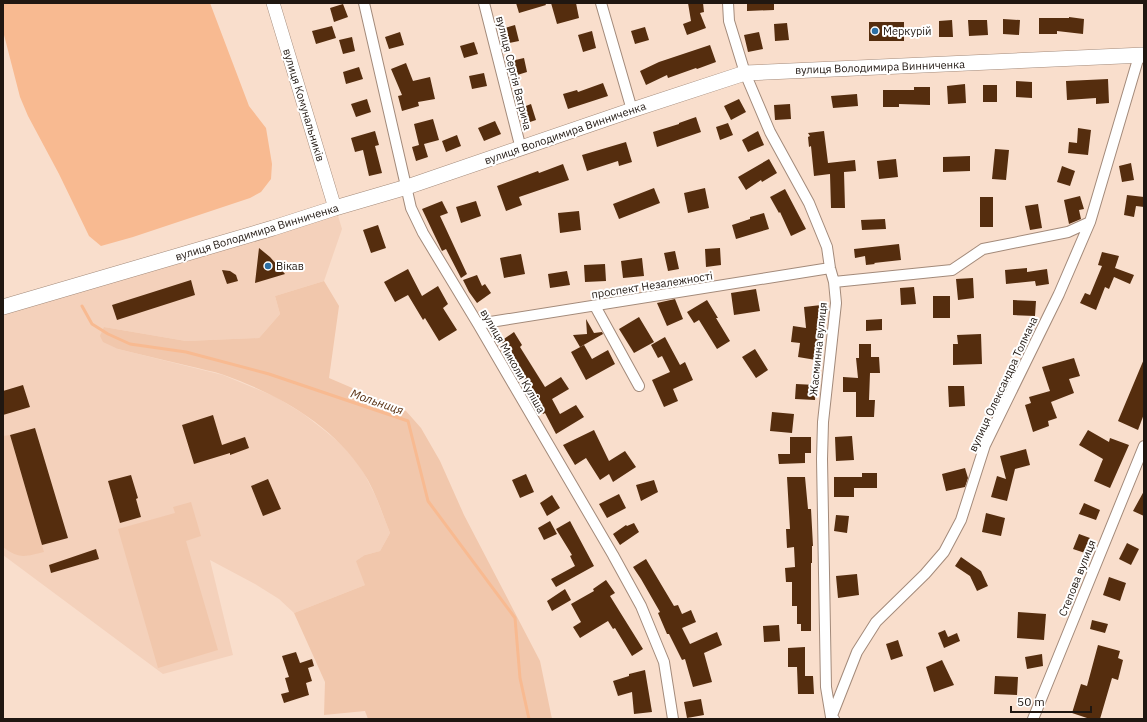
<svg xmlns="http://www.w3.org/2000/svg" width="1147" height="722" font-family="'IBM Plex Sans',sans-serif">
	<rect width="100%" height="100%" fill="#f9decc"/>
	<path fill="#f4d1bb" d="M336,209L342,229L324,281L275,296L280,314L259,338L186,341L104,327L118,349L223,375L276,397L302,413L324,430L348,450L364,473L376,497L390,533L380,551L365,555V585L294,613L279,599L255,584L210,560L233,655L163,674L3,555V311Z"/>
	<path fill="#f1c7ac" d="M324,281L339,306L329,378L406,411L421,428L440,461L464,515L540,661L552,719H368L365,711L324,715L325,682L294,613L365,585L356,561L365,555L380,551L390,533C382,513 375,490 363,472C332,424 277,394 224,375C213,371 200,369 189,366C165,360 141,355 118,349L103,342L100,336L104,327L186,341L259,338L280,314L275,296Z
		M10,435L44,552C26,556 20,560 3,547V436Z
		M191,502L201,536L186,541L218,650L158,668L118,529L175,513L173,507Z"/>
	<path fill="#f8ba91" d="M3,3H210L249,106L266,128L272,164L271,179L261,192L250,198L133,237L101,246L89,236L59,174L28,116L20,97L3,31Z"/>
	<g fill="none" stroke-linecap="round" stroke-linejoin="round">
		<path stroke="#f8ba91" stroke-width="3" d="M82,306L92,324L108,334L130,344L186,352L269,374L408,421L428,501L515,618L520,678L529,719"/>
	</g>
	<path fill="#552d0e" d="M516,3H545L546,5L519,13Z
		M551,3H576L579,18L557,24Z
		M688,3H703L704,12L700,13L706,28L687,35L683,24L691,21Z
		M747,3H774V10L747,11Z
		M343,4L348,17L334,22L330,8Z
		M1069,17L1084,19L1083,34L1057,31V34H1039V18H1069Z
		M1003,19L1020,20L1019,35L1003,34Z
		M952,20L953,37H939V21Z
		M968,20H987L988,35L969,36Z
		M869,22H904V41H869Z
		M787,23L789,40L775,41L774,24Z
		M515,25L519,41L505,44L501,29Z
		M332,26L336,38L316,44L312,31Z
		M645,27L649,40L635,44L631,31Z
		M592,31L596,48L583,52L578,35Z
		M400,32L404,45L389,49L385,37Z
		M759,32L763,49L748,52L744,35Z
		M352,37L355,51L343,54L339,40Z
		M474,42L478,54L464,58L460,46Z
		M710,45L716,62L697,69L696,68L668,78L667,75L646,85L640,71L659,62Z
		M524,58L527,72L514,76L511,61Z
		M406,63L413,81L430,77L435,99L418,102L419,106L402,111L398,96L402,95L391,69Z
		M359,67L363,79L346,84L343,72Z
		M484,73L487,86L472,89L469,76Z
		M1108,79L1109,103L1096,104V98L1067,100L1066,81Z
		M1016,81L1032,82V98L1016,97Z
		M603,83L608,96L568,109L563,94L577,90L578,92Z
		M965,84L966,103L948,104L947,86Z
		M983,85H997V102H983Z
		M914,87H930V105L899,104V107H883V90H914Z
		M857,94L858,106L833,108L831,96Z
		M367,99L371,112L356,117L351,104Z
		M739,99L746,112L731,120L724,106Z
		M531,104L536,120L524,124L518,109Z
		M790,104L791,119L775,120L774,105Z
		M696,117L701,132L657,147L653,132L679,124V123Z
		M433,119L439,140L424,144L428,157L416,161L412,147L419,145L414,124Z
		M495,121L501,134L484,141L478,128Z
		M728,123L733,135L720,140L716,127Z
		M1078,128L1091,130L1088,155L1068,153L1069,142L1077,143Z
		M375,131L379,145L375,146L382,173L369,176L363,150L355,152L351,138Z
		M758,131L764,145L748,152L742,140Z
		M824,131L828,163L855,160L856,171L844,172L845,208H831L830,174L814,176L811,146L809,147L808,137L810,136L808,133Z
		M457,135L461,146L446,152L442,141Z
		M626,142L632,162L619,166L618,161L587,171L582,155Z
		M995,149L1009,150L1006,180L992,179Z
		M970,156V171L943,172V157Z
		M769,159L777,173L762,182L761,180L746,190L738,177Z
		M896,159L898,177L879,179L877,161Z
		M1131,163L1134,180L1122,182L1119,166Z
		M563,164L569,180L519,197L522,205L506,211L497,186L538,171L539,173Z
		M1062,166L1075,171L1070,186L1057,182Z
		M654,188L660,203L619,219L613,204Z
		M705,188L709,208L688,213L684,193Z
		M785,189L806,229L791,236L780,212L779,213L770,197Z
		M1127,195L1144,197V207L1136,206L1134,217L1124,215Z
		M1080,196L1084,209L1079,210L1081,219L1069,224L1064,200Z
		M980,197H993V227H980Z
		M442,201L448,213L440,216L467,274L461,278L446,249L442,251L422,209Z
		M476,201L481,216L461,223L456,207Z
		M1038,204L1042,228L1030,230L1025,206Z
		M579,211L581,230L560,233L558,213Z
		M764,213L769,229L736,239L732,225L750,219V217Z
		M885,219L886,229L862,230L861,220Z
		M378,225L386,248L371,253L363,230Z
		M899,244L901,260L874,263L875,264L866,265L865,256L855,258L854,249Z
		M259,248L270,257L285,274L255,283Z
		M720,248L721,265L706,267L705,249Z
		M675,251L679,269L668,271L664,253Z
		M1102,252L1119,256L1115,268L1134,275L1130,284L1114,277L1109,289L1105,287L1096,310L1080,303L1085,293L1090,295L1102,266L1098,265Z
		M521,254L525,274L504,278L500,258Z
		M642,258L644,276L623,278L621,261Z
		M605,264L606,281L585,282L584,265Z
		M1027,268V272L1047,269L1049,284L1036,286L1035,281L1006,284L1005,270Z
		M408,269L422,296L438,286L448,304L443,308L457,330L439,341L425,318L423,320L408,295L395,302L384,282Z
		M222,270L230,271L236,275L238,281L227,284Z
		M567,271L570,285L550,288L548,274Z
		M477,275L482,286L485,284L491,293L477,303L469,292L463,280Z
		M973,278L974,298L958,300L956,279Z
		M191,280L195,295L117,320L112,305Z
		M914,287L916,304L901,305L900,288Z
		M756,289L760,311L734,315L731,293Z
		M933,296H950V318H933Z
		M675,299L683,319L667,326L657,303Z
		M707,300L718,318H716L730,341L717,349L699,320L694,323L687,312Z
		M1013,300L1036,301L1035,316L1013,315Z
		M821,305L822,323L816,360L798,357L800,343L791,342L793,326L806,328L804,307Z
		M639,317L654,342L634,353L619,329Z
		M586,319L594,333L602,332L603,334L580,347L573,335L587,334Z
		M882,319V330L866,331V320Z
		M514,332L522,345L520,347L545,387L561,377L569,389L552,399L560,414L576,405L584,417L556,434L545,413L543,414L531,394L533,393L501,341Z
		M981,334L982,364L953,365V344H958L957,335Z
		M665,337L680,365L685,362L693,380L673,389L678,401L664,407L652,380L670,372L662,356L658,358L651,345Z
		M859,344H871V357H879L880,373H870L869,400H875L874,417H856V392H843V377L858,378L856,358H859Z
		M584,345L592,359L608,350L615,364L586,380L571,352Z
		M755,349L768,370L756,378L742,357Z
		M1074,358L1080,376L1069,379L1074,393L1051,402L1057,418L1048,421L1049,426L1033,432L1025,405L1031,403L1029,397L1050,391L1042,367Z
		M1144,359V414L1138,430L1118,421Z
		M796,384L816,385L815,400L795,399Z
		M23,385L30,407L3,415V391Z
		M948,386H964L965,406L949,407Z
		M772,412L794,414L792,433L770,431Z
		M213,415L222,445L245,437L249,448L230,455V453L194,464L182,425Z
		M35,428L68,538L42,545L10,435Z
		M594,430L609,461L625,451L636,467L613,482L609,474L600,480L586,458L575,465L563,445Z
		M1088,430L1109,442L1110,438L1129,445L1110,488L1094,481L1103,459L1079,445Z
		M852,436L854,460L836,461L835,437Z
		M790,437H811V453H805V463L779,464L778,454H790Z
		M1026,449L1030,465L1015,469L1007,501L991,497L997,476L1006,479L1000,456Z
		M965,468L968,478L965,487L946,491L942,474Z
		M862,473H877V488H854V497H834V477H862Z
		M526,474L534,492L520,498L512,480Z
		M131,475L138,498L136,499L141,517L120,523L108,481Z
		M787,477H805L808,509H811L813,546H812V563H811V631H801V624H797V606H792V582H786L785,568L795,567L794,547L787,548L786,529H790Z
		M268,479L281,509L263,516L251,486Z
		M654,480L658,492L641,501L636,485Z
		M1144,491V516L1133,511Z
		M619,494L626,508L607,518L599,504Z
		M552,495L560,508L547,516L540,503Z
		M1084,503L1100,510L1096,520L1079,514Z
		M986,513L1005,518L1001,536L982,532Z
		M836,515L849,516L847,533L834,531Z
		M550,521L557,534L544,540L538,528Z
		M570,521L594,566L556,587L551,579L575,566L570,556L572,555L556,529Z
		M634,523L639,532L620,545L613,534L626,525L627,526Z
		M1079,534L1090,538L1085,553L1073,549Z
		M1127,543L1139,549L1131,565L1119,559Z
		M96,549L99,559L51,573L49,565Z
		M961,557L981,571L988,586L977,591L970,576L955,566Z
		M646,559L674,606L678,605L682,614L691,610L696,622L682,628L690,644L717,632L722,645L704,653L712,682L693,687L685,659L682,660L669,634H667L658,613L660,612L641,579L633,567Z
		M857,574L859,595L838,598L836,576Z
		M1109,577L1126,583L1120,601L1103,595Z
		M606,580L615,593L610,596L643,649L632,656L615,628L613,629L608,621L580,638L573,627L581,622L571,604L594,591L593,589Z
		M565,589L571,600L552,611L547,601Z
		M1018,612L1046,614L1044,640L1017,638Z
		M1092,620L1108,624L1105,633L1090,629Z
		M779,625L780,641L764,642L763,626Z
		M945,630L948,637L957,633L960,641L944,648L938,633Z
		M898,640L903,656L891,660L886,644Z
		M1098,645L1120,651L1118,658L1123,660L1118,680L1112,678L1100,719H1090L1072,713L1081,684L1087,686Z
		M805,647V676H813L814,694H798L797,667H788V648Z
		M296,652L300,663L312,659L314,666L308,668L312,681L306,683L309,695L284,703L281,694L289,692L285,678L289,677L282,656Z
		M1042,654L1043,666L1027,669L1025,657Z
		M942,660L954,685L934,692L926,667Z
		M645,670L652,712L634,714L632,692L618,696L613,681L629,676V674Z
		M995,676L1018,677L1017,695L994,694Z
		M701,699L704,715L687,718L684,702Z"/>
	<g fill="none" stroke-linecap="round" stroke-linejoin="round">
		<defs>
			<path id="minor" d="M364,3L411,208L423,233L478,324L613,555L641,606L664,662L673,719
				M484,3L521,149
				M601,3L632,110
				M728,3L729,21L745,73L770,132L809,203L827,247L830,268L834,282L836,303L823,422L822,459L826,687L831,717
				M834,282L952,270L983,249L1068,232L1090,222
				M595,306L639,386
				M478,324L830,268
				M834,719L831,718L857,652L876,622L925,574L944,552L961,520L985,445L1059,294L1090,222L1139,56
				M1033,719L1144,446"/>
			<path id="tertiary" d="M273,3L335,208"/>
			<path id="secondary" d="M3,307L273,228L335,208L407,187L632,110L745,73L1144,55"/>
		</defs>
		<use href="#minor" stroke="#a38a7a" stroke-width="12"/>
		<use href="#tertiary" stroke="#a38a7a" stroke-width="14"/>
		<use href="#secondary" stroke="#a38a7a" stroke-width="16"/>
		<use href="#minor" stroke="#fff" stroke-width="10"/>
		<use href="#tertiary" stroke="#fff" stroke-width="13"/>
		<use href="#secondary" stroke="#fff" stroke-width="15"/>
	</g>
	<g fill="#2c6fa4" stroke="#fff" stroke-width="1.5">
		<circle cx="875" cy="31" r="4"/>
		<circle cx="268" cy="266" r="4"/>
	</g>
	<g text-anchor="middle" stroke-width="4" stroke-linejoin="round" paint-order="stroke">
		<g font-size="11" fill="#201711" stroke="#fff" text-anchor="start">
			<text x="883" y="35">Меркурій</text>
			<text x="276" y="270">Вікав</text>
		</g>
		<g font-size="11" fill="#201711" stroke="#fff">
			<text transform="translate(880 67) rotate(-2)" y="4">вулиця Володимира Винниченка</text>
			<text transform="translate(514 73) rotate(76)" y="4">вулиця Сергія Ватрича</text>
			<text transform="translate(304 105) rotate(73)" y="4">вулиця Комунальників</text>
			<text transform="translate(565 133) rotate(-19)" y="4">вулиця Володимира Винниченка</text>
			<text transform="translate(257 232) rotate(-17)" y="4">вулиця Володимира Винниченка</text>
			<text transform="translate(652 285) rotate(-9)" y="4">проспект Незалежності</text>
			<text transform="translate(818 349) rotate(-84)" y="4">Жасминна вулиця</text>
			<text transform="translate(513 361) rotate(60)" y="4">вулиця Миколи Куліша</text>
			<text transform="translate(1003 384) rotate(-65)" y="4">вулиця Олександра Толмача</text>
			<text transform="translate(1077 578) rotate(-68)" y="4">Степова вулиця</text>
		</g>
		<g font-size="12" font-style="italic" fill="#5a3214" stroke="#fff">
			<text transform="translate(377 402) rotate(19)" y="4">Мольниця</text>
		</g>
	</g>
	<rect width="1147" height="722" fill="none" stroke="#201711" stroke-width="8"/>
	<path d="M1011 706v6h80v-6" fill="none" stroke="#201711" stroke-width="2"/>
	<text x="1017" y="706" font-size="12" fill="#201711" stroke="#ffffff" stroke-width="3" paint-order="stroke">50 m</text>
</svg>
